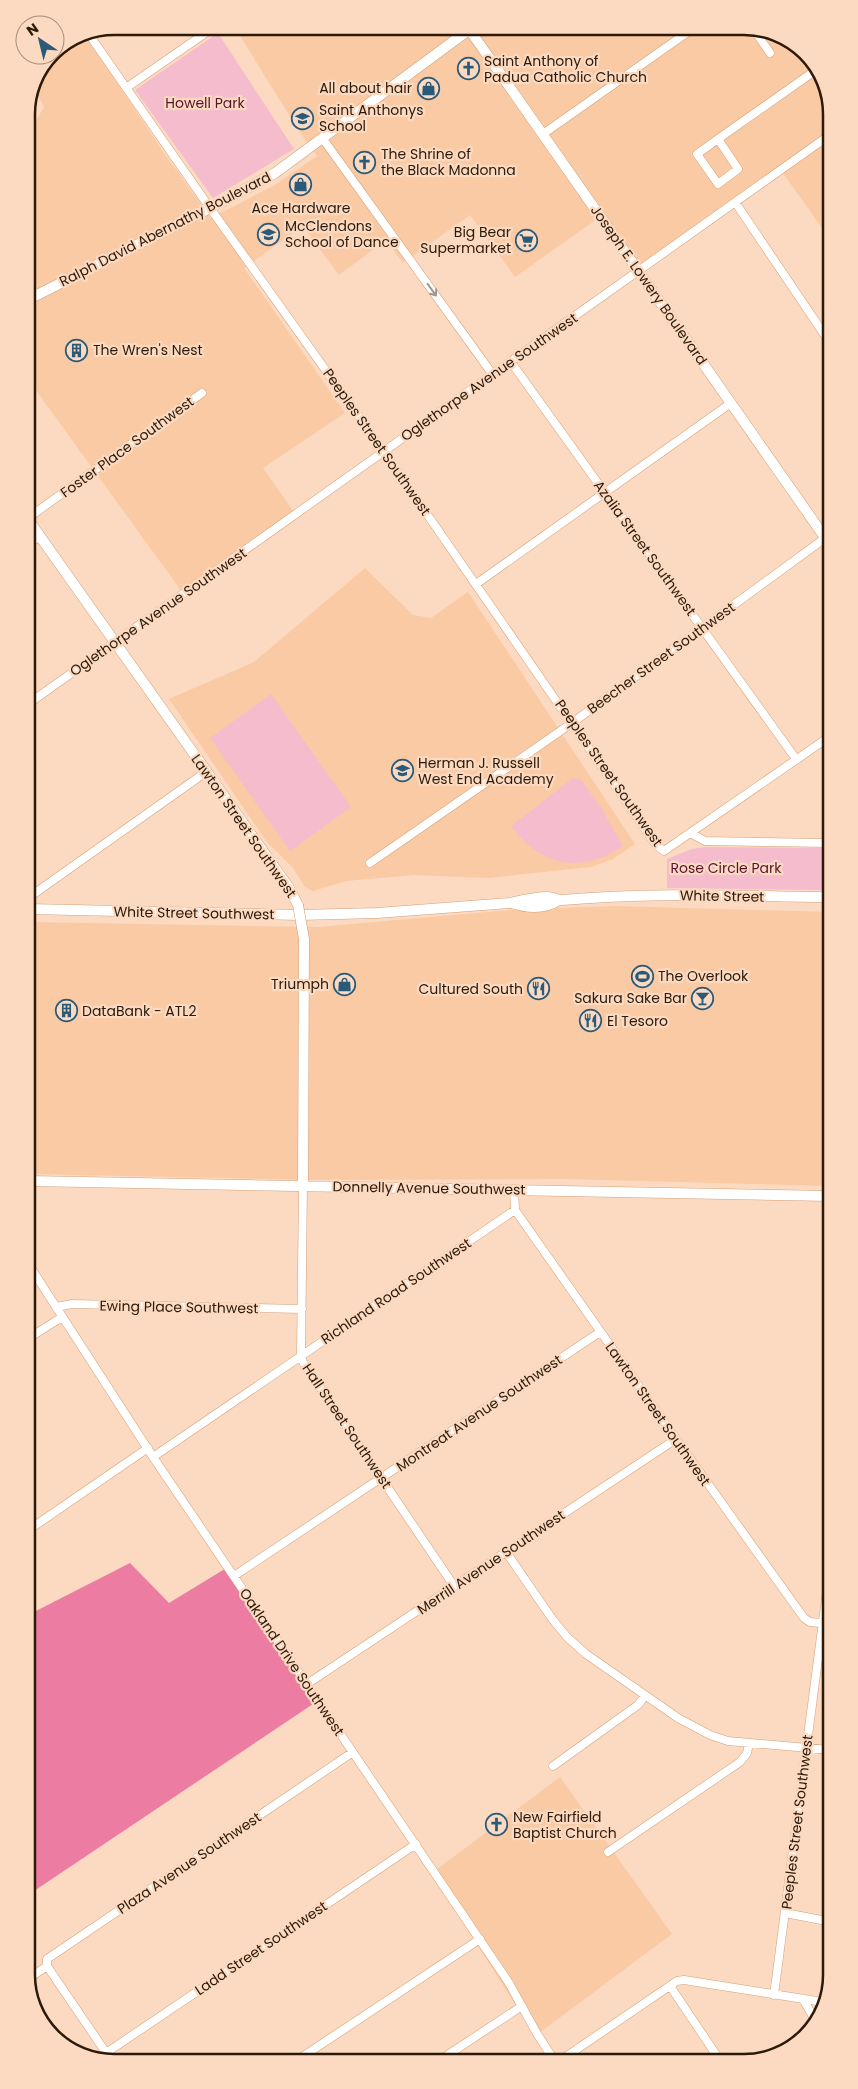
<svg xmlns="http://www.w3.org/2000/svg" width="858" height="2089" font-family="Poppins,sans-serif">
	<rect width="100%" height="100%" fill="#fbdac1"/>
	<path fill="#facaa4" d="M750,26L798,45L827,86L828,236L782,172L635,275L597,219L515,277L470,215L403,263L386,240L339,275L303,226L244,268L345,413L263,468L298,518L185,596L27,378L26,137L44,107L35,90L51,55H55V50L81,33H84L164,153L211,218L273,186L317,156L297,128L237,31Z
		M365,568L413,615L431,618L468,592L635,844L613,859L591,867L488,878L414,875L346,881L313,891L305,887L293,868L267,842L169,699L254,662Z
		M616,906L829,912L830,1186L565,1179L313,1180L29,1174L28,922L318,927L510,910Z
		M560,1777L672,1934L535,2036L432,1873Z"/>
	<path fill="#f4bccc" d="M218,33L294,149L213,198L135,90Z
		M271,694L351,807L290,851L210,738Z
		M573,778L581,780L600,806L623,846C580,875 541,866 511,826Z
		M706,847L829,848V890L667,888V859L692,849Z"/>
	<path fill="#ed7ca2" d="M130,1563L169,1603L228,1567L316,1702L31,1893L30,1614Z"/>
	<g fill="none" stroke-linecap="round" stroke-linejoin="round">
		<defs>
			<path id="street" d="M752,27L770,53
				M88,33L210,208L384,452L656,845L664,851L829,737
				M126,88L207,32
				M543,134L695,27
				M323,139L493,375
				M718,139L738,169L718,184L697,154Z
				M718,139L816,70
				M735,202L828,340
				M511,362L796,759
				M28,518L202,393
				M27,545L40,536
				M476,584L731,403
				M28,704L827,137
				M692,834L705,841L829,843
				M370,863L572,723L828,536
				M28,898L206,772
				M303,1186L301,1355L303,1362L454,1586
				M514,1190L515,1210L676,1439L804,1618L810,1622L831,1624
				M29,1265L153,1457L509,1983L536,2032L554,2060
				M56,1307L72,1304L302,1309
				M29,1338L62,1317
				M153,1457L515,1210
				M30,1529L148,1448
				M506,1552L553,1620L567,1637L586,1654L678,1718L710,1735L728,1741L831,1750
				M234,1576L600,1332
				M307,1684L676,1439
				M553,1766L638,1705L645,1696
				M608,1852L740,1762L747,1753L749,1743
				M785,1913L832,1922
				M47,1966L113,2063
				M31,1977L47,1966V1959L353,1752
				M670,1986L719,2059
				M774,1995L831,1560
				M803,1999L816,2022
				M106,2053L416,1844
				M440,2060L522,2006
				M561,2060L677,1981L684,1980L823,2002
				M296,2061L480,1939"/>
			<path id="secondary" d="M469,29L828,542
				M27,300L210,208L275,173L470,29
				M27,518L289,888L298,905
				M511,903C527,908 545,909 559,900
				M28,909L300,915L377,913L510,903C523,900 535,897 548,897C553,897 557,900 562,900C651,892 740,896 829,897
				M29,1181L830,1196
				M303,1186L304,939"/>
		</defs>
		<use href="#street" stroke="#d4a076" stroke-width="9"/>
		<use href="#secondary" stroke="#d4a076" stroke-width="11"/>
		<use href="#street" stroke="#fff" stroke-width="8"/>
		<use href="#secondary" stroke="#fff" stroke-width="10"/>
		<defs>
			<path id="secondary-bridge" d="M298,905L304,939"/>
		</defs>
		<use href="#secondary-bridge" stroke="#d4a076" stroke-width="11" stroke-linecap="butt"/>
		<use href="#secondary-bridge" stroke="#fff" stroke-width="10"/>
	</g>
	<defs><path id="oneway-shaft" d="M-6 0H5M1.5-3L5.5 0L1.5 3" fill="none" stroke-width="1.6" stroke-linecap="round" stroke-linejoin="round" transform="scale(1.25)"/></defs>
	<use stroke="#a09890" href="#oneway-shaft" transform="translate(432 290) rotate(54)"/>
	<defs>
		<symbol id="church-ring" viewBox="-11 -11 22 22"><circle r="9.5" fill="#fbdac1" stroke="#2b5a79" stroke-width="1.5"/><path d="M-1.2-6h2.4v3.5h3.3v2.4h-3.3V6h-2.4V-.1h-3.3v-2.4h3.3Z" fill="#2b5a79"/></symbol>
		<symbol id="shop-ring" viewBox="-11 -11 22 22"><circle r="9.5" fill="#fbdac1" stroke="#2b5a79" stroke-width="1.5"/><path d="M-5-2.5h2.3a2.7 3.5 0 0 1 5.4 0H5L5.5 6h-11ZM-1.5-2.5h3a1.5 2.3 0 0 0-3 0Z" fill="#2b5a79"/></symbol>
		<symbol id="school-ring" viewBox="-11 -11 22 22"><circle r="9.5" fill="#fbdac1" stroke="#2b5a79" stroke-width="1.5"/><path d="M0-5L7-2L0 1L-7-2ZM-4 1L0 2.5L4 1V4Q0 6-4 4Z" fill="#2b5a79"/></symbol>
		<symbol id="supermarket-ring" viewBox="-11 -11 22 22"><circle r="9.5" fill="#fbdac1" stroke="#2b5a79" stroke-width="1.5"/><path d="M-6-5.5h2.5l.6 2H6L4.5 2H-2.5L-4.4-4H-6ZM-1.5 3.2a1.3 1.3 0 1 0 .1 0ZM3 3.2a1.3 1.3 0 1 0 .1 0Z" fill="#2b5a79"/></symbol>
		<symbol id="building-ring" viewBox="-11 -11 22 22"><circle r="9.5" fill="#fbdac1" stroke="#2b5a79" stroke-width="1.5"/><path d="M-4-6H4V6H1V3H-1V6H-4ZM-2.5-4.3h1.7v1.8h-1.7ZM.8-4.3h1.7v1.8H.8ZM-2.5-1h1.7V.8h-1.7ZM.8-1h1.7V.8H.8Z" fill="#2b5a79"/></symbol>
		<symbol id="stadium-ring" viewBox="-11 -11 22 22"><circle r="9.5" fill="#fbdac1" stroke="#2b5a79" stroke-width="1.5"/><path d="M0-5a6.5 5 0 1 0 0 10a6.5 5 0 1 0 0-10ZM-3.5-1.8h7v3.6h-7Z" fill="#2b5a79"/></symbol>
		<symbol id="restaurant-ring" viewBox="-11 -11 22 22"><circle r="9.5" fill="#fbdac1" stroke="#2b5a79" stroke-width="1.5"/><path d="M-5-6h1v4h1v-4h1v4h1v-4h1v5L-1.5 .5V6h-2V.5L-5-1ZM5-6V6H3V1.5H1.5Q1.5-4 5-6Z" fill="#2b5a79"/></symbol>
		<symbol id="bar-ring" viewBox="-11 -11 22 22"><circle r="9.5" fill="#fbdac1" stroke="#2b5a79" stroke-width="1.5"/><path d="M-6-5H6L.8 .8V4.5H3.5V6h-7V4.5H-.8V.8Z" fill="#2b5a79"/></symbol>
	</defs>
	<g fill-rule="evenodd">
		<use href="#church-ring" x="456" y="56" width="25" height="25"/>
		<use href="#shop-ring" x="416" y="76" width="25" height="25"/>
		<use href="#school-ring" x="290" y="106" width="25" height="25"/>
		<use href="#church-ring" x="352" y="150" width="25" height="25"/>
		<use href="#shop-ring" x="288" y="172" width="25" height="25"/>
		<use href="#school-ring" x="256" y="222" width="25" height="25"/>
		<use href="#supermarket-ring" x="514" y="228" width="25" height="25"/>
		<use href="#building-ring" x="64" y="338" width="25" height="25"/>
		<use href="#school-ring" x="390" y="758" width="25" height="25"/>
		<use href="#stadium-ring" x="630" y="964" width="25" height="25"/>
		<use href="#shop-ring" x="332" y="972" width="25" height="25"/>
		<use href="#restaurant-ring" x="526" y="976" width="25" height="25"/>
		<use href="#bar-ring" x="690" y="986" width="25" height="25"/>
		<use href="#building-ring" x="54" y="998" width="25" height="25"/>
		<use href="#restaurant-ring" x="578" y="1008" width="25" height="25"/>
		<use href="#church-ring" x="484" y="1812" width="25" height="25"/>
	</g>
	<g text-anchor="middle" stroke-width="4.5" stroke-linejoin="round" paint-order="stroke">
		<g font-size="14" fill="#2c1908" stroke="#fbdac1" text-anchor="start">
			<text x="484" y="66">Saint Anthony of<tspan x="484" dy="16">Padua Catholic Church</tspan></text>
			<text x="412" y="93" text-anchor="end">All about hair</text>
			<text x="319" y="115">Saint Anthonys<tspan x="319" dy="16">School</tspan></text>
			<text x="381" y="159">The Shrine of<tspan x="381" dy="16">the Black Madonna</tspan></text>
			<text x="301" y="213" text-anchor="middle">Ace Hardware</text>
			<text x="285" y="231">McClendons<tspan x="285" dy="16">School of Dance</tspan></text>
			<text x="511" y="237" text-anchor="end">Big Bear<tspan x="511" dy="16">Supermarket</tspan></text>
			<text x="93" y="355">The Wren's Nest</text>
			<text x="418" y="768">Herman J. Russell<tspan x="418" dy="16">West End Academy</tspan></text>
			<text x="658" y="981">The Overlook</text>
			<text x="329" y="989" text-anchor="end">Triumph</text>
			<text x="523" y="994" text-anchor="end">Cultured South</text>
			<text x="687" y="1003" text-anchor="end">Sakura Sake Bar</text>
			<text x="82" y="1016">DataBank - ATL2</text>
			<text x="607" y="1026">El Tesoro</text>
			<text x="513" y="1822">New Fairfield<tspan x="513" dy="16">Baptist Church</tspan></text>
		</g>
		<g font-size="14" fill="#57122f" stroke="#fbdac1">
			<text x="205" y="108">Howell Park</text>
			<text x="726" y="873">Rose Circle Park</text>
		</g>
		<g font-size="14" fill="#2c1908" stroke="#fbdac1">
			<text transform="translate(165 229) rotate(-27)" y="5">Ralph David Abernathy Boulevard</text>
			<text transform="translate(649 285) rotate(55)" y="5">Joseph E. Lowery Boulevard</text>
			<text transform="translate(489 377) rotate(-35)" y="5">Oglethorpe Avenue Southwest</text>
			<text transform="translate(377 442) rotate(55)" y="5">Peeples Street Southwest</text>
			<text transform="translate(127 447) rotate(-36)" y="5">Foster Place Southwest</text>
			<text transform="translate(645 548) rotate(54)" y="5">Azalia Street Southwest</text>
			<text transform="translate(158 612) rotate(-35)" y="5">Oglethorpe Avenue Southwest</text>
			<text transform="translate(661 658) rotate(-36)" y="5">Beecher Street Southwest</text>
			<text transform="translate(609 773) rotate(55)" y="5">Peeples Street Southwest</text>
			<text transform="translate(244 826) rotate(55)" y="5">Lawton Street Southwest</text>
			<text transform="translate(722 896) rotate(1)" y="5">White Street</text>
			<text transform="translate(194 913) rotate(1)" y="5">White Street Southwest</text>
			<text transform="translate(429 1188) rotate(1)" y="5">Donnelly Avenue Southwest</text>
			<text transform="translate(396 1291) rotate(-34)" y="5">Richland Road Southwest</text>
			<text transform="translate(179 1307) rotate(1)" y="5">Ewing Place Southwest</text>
			<text transform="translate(479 1413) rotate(-34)" y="5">Montreat Avenue Southwest</text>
			<text transform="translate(658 1414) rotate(55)" y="5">Lawton Street Southwest</text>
			<text transform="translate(347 1426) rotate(56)" y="5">Hall Street Southwest</text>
			<text transform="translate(491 1562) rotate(-34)" y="5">Merrill Avenue Southwest</text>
			<text transform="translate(292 1662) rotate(56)" y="5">Oakland Drive Southwest</text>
			<text transform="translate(797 1822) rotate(-83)" y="5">Peeples Street Southwest</text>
			<text transform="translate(189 1863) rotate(-34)" y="5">Plaza Avenue Southwest</text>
			<text transform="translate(261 1948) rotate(-34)" y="5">Ladd Street Southwest</text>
		</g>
	</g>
	<path d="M0 0H858V2089H0ZM114 35H744A79 79 0 0 1 823 114V1975A79 79 0 0 1 744 2054H114A79 79 0 0 1 35 1975V114A79 79 0 0 1 114 35Z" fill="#fbdac1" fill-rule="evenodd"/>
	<path fill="none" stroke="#2c1908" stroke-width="2.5" d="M114 35H744A79 79 0 0 1 823 114V1975A79 79 0 0 1 744 2054H114A79 79 0 0 1 35 1975V114A79 79 0 0 1 114 35Z"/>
	<g transform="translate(40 40) rotate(325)"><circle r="24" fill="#fbdac1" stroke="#a88d77"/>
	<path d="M0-4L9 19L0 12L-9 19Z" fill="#2b5a79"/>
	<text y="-8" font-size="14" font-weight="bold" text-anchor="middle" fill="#2c1908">N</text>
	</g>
</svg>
